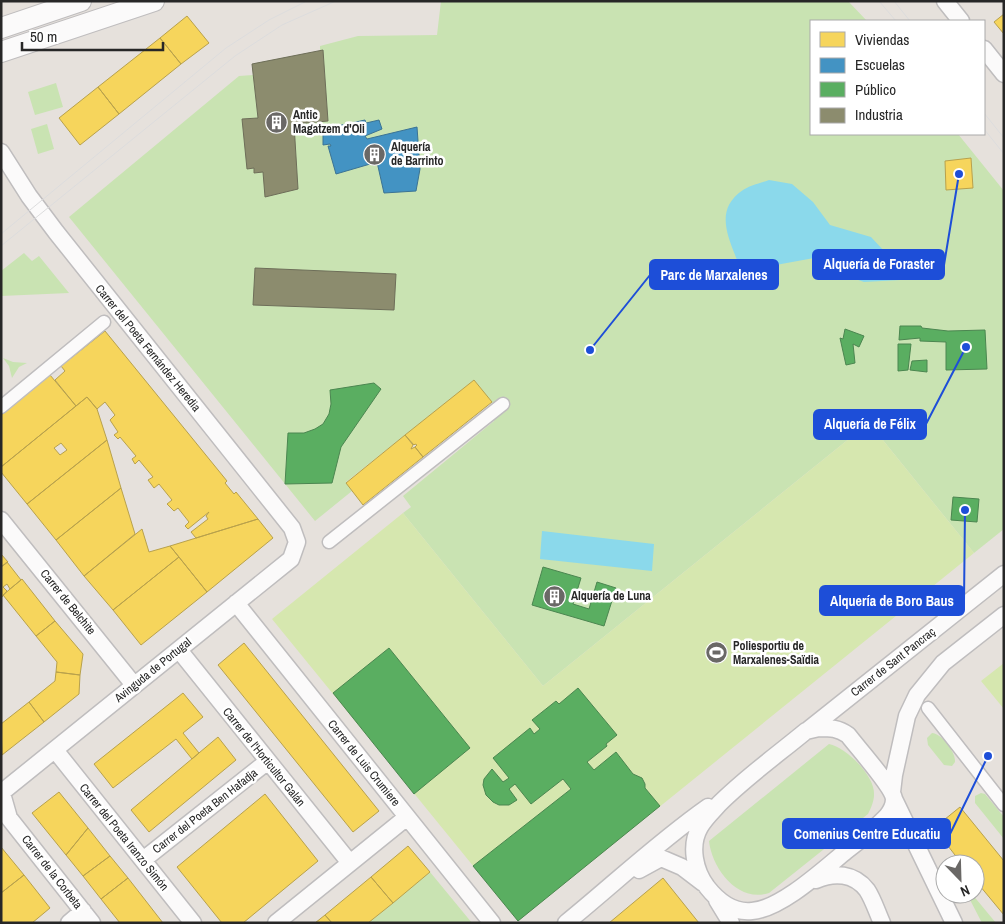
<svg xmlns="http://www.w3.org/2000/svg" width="1005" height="924" font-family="'Archivo Narrow',sans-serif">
	<rect width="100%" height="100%" fill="#e6e1dc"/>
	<path fill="#c9e3b2" d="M441,1H848L867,21H811V134H958L1004,191V529L974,553L882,439L855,434L543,686L403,513L411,507L403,496L494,421L495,407L474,380L346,482L352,491L315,521L69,217L239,76L253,75L252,64L320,51V46L358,36L437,35Z
		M56,83L63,107L35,115L28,92Z
		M47,124L54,149L38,154L31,129Z
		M24,253L32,261L39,256L69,293L1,296V271Z
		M3,358L13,362L27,363L19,367L12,378L9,366Z
		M932,733C942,734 956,752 955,762L952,766L944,765L928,745L927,738Z
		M829,744C845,747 869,771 873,787C876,797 872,806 868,814L769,893C738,903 712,869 709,841Z
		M981,793L985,794L1004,817V839L975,803V796Z
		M430,872L472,923H368Z
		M967,894H972L996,923H982Z"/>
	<path fill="#d6e7af" d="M855,434L882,439L974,553L518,921L272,619L403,513L543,686Z
		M1004,663V709L981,681Z"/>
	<path fill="#8bd9eb" d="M769,180L792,184L813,202L830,225L871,237L899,267L900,280L864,282L850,277L814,258L765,267L737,260C727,234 715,209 743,190C750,185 761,183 769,180Z
		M542,531L654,544L652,571L540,559Z"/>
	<path fill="#f6d55c" stroke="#b8a14c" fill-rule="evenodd" d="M1004,14V34L994,22Z
		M187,16L209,43L181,64L160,38Z
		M160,38L181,64L119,114L98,87Z
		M98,87L119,114L80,145L59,118Z
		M971,158L973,188L946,190L945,161Z
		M105,331L227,481L225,483L234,494L236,492L258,519L196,538L191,532L208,519L206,516L209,512L188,529L185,526L189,522L178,508L174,511L167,504L172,500L159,484L154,488L148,480L153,477L139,460L135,464L132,459L136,456L120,437L118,439L114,435L118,432L110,420L115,415L105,402L97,409L87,397L76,406L55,380L65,371L61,366Z
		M50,375L76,406L1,467V415Z
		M474,380L492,402L423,457L415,447L417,445L415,444L414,445L405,435Z
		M87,397L97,409L107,440L27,504L1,472V467ZM61,443L67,450L60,455L54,448Z
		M405,435L413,445L411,449L415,447L423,457L363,505L346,483Z
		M107,440L121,488L56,540L27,504Z
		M121,488L135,534L84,576L56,540Z
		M258,519L273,538L207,592L170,546Z
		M142,529L149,552L170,546L179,557L113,610L84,576Z
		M1,554L8,562L1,567Z
		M179,557L207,592L141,645L113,610Z
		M7,562L21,580L10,589L7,584L3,587L7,591L1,598V567Z
		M22,579L55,621L36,636L3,595Z
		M55,621L83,654L80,675L56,672L57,662L36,636Z
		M244,643L379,811L353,832L218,665Z
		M56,672L80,675L79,694L44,722L29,702L55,681Z
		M183,693L203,717L183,733L199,753L192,759L176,739L113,788L94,764Z
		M29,702L44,722L2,755L1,724Z
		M218,737L236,760L149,832L131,810Z
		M59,792L88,828L66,855L32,813Z
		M265,794L318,861L243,923H222L177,867Z
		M960,807L1004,861V915L975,880V864H962L934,828Z
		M88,828L110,856L83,876L66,855Z
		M408,846L430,872L393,903L371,877Z
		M1,847L24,875L1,893Z
		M110,856L128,878L101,899L83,876Z
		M24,875L50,908L32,923H1V893Z
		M371,877L393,903L368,923H332L325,915Z
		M128,878L163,923H120L101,899Z
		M663,878L699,923H609Z
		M325,915L332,923H315Z"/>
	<path fill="#4393c3" stroke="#3b7394" d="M365,120L366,123L379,120L382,129L365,136L367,139L417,127L420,169L416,191L384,193L377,162L336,174L328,146H331L330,144L323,145V129Z"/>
	<path fill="#5aae61" stroke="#4b8650" d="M900,326H921L922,328L948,331L985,330L987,369L946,370V342L920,341V338L899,340Z
		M845,329L864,336L859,347L853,344L855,363L846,365L840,338L843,339Z
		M898,344H911L908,370L898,371Z
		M927,360V372L910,370L912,361Z
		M374,383L381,389L341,447L332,483L285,484L288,433H304L315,429L323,424L329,414L331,404L330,390Z
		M953,497L979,499L977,522L951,520Z
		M543,567L581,578L573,604L589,609L597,582L616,588L604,626L532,605Z
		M389,648L470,748L414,794L333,693Z
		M578,688L617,735L606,744L607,746L587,762L594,770L616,752L633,774L642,778L645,784V788L660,806L518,921L473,866L571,789L563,779L531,804L515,784L509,789L517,800L509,805H499L493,802L486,795L483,785L484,779L492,769L503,782L509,778L493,758L530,728L534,734L540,729L532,720L556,701L559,704Z"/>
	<path fill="#8c8c6e" stroke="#6e6e59" d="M323,50L328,121L294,124L298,189L265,197L263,172L254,173V168L247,169L242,119L258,118L252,64Z
		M255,268L396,274L394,310L253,305Z"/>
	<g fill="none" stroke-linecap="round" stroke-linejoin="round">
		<defs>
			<path id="pedestrian" d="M1,407L104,322
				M329,542L503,404
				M928,708L1004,805"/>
			<path id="minor" d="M945,1L961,21
				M984,49L1004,74
				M1,152L29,196L56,232L292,528L297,542L291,559L1,793
				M1,520L134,685
				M236,603L492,923
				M179,650L350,863
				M819,728C831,728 838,728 848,735C857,747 893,787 894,799C894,806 891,811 887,816C875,829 860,840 846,851C824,869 781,909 752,911C733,913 718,901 707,887C695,871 689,846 700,827C705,818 713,811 719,804C746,777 777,755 806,731Z
				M808,730L1004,574
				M55,750L193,923
				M1,790L9,818L92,923
				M892,792L894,775L907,716L917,695L943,663L1004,615
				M894,799L954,923
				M143,860L268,761
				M639,870L661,858L682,867L703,883
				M816,880C834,872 854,873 867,890C873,899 877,912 882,923
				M717,900L731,923
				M69,923L83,911
				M276,923L407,817
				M566,923C614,884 658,842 708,807"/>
			<path id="tertiary" d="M1,28L81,1
				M1,52L154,1"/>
		</defs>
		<use href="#pedestrian" stroke="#bfbdbe" stroke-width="15"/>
		<use href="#minor" stroke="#bfbdbe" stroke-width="19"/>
		<use href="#tertiary" stroke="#bfbdbe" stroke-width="22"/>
		<use href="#pedestrian" stroke="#fbfafa" stroke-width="12"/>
		<use href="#minor" stroke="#fbfafa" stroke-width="16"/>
		<use href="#tertiary" stroke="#fbfafa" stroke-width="20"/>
		<path stroke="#dcdcdd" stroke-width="1" d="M879,1L896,21
			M894,1L910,21
			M984,113L1004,138
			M984,129L1004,154
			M1,234L226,48L269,20L307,1
			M1,246L235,56L282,25L336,1"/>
	</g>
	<defs>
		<symbol id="building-disc" viewBox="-11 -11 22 22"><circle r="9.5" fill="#6a6866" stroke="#fff"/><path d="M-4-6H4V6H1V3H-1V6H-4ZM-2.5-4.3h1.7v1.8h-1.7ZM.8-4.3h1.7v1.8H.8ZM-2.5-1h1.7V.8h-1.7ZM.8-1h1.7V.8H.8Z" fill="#fff"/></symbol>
		<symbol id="stadium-disc" viewBox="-11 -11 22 22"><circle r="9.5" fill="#6a6866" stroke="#fff"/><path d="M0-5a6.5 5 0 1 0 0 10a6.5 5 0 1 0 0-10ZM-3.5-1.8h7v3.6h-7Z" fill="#fff"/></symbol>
	</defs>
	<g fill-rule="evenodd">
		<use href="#building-disc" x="264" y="110" width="25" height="25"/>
		<use href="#building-disc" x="362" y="142" width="25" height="25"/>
		<use href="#building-disc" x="542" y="584" width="25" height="25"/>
		<use href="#stadium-disc" x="704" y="640" width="25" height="25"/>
	</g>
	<g text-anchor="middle" stroke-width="5" stroke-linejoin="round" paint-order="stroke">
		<g font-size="12" font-weight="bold" fill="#272727" stroke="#fff" text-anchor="start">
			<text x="293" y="119">Antic<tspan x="293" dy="14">Magatzem d'Oli</tspan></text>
			<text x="391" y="151">Alquería<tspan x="391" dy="14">de Barrinto</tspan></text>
			<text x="571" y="600">Alquería de Luna</text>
			<text x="733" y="650">Poliesportiu de<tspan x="733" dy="14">Marxalenes-Saïdia</tspan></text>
		</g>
		<g font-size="12" fill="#272727" stroke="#fff">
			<text transform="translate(148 348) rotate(51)" y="4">Carrer del Poeta Fernández Heredia</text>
			<text transform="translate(68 602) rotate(51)" y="4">Carrer de Belchite</text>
			<text transform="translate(893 662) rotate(-38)" y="4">Carrer de Sant Pancraç</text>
			<text transform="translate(153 670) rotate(-39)" y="4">Avinguda de Portugal</text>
			<text transform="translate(264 757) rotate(51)" y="4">Carrer de l'Horticultor Galán</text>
			<text transform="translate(364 763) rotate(51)" y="4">Carrer de Luis Crumiere</text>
			<text transform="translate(205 811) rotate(-38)" y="4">Carrer del Poeta Ben Hafadja</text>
			<text transform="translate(124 837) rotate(51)" y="4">Carrer del Poeta Iranzo Simón</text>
			<text transform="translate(52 872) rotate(52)" y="4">Carrer de la Corbeta</text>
		</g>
	</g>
	<path fill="none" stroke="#1d4ed8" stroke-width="2" d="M959 174L944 265M590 350L650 275M966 347L926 424M965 510L964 601M988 756L950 834"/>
	<g fill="#1d4ed8" stroke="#fff" stroke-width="2">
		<circle cx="959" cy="174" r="5"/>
		<circle cx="590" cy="350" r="5"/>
		<circle cx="966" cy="347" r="5"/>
		<circle cx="965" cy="510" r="5"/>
		<circle cx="988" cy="756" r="5"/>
	</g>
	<g fill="#1d4ed8" stroke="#1d4ed8" stroke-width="2">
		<rect x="813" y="250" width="131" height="29" rx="5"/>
		<rect x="650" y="260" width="128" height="29" rx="5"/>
		<rect x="814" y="410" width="112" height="29" rx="5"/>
		<rect x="820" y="586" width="144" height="29" rx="5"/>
		<rect x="783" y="819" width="167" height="29" rx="5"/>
	</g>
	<g font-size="14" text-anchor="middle" font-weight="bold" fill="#fff">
		<text x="879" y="269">Alquería de Foraster</text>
		<text x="714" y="280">Parc de Marxalenes</text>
		<text x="870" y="429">Alquería de Félix</text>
		<text x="892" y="606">Alquería de Boro Baus</text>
		<text x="867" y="839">Comenius Centre Educatiu</text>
	</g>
	<rect width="1005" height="924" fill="none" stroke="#272727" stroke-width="5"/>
	<rect x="810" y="20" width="175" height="115" fill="#ffffff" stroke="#a9a9a9"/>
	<rect x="820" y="32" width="25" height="15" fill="#f6d55c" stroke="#a9a9a9"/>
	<text x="855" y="45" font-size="15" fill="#272727">Viviendas</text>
	<rect x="820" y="58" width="25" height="15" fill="#4393c3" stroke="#a9a9a9"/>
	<text x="855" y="70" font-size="15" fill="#272727">Escuelas</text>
	<rect x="820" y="82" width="25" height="15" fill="#5aae61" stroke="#a9a9a9"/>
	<text x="855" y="95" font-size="15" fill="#272727">Público</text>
	<rect x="820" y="108" width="25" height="15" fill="#8c8c6e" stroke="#a9a9a9"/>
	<text x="855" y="120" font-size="15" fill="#272727">Industria</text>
	<g transform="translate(960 879) rotate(157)"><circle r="24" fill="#ffffff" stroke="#a9a9a9"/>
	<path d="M0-4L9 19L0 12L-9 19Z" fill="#6a6866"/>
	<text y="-8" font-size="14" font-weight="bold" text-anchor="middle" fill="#272727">N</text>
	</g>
	<path d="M22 42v8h141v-8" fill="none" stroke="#272727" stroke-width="2.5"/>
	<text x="30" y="42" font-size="15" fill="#272727" stroke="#ffffff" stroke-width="4" paint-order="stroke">50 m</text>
</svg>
